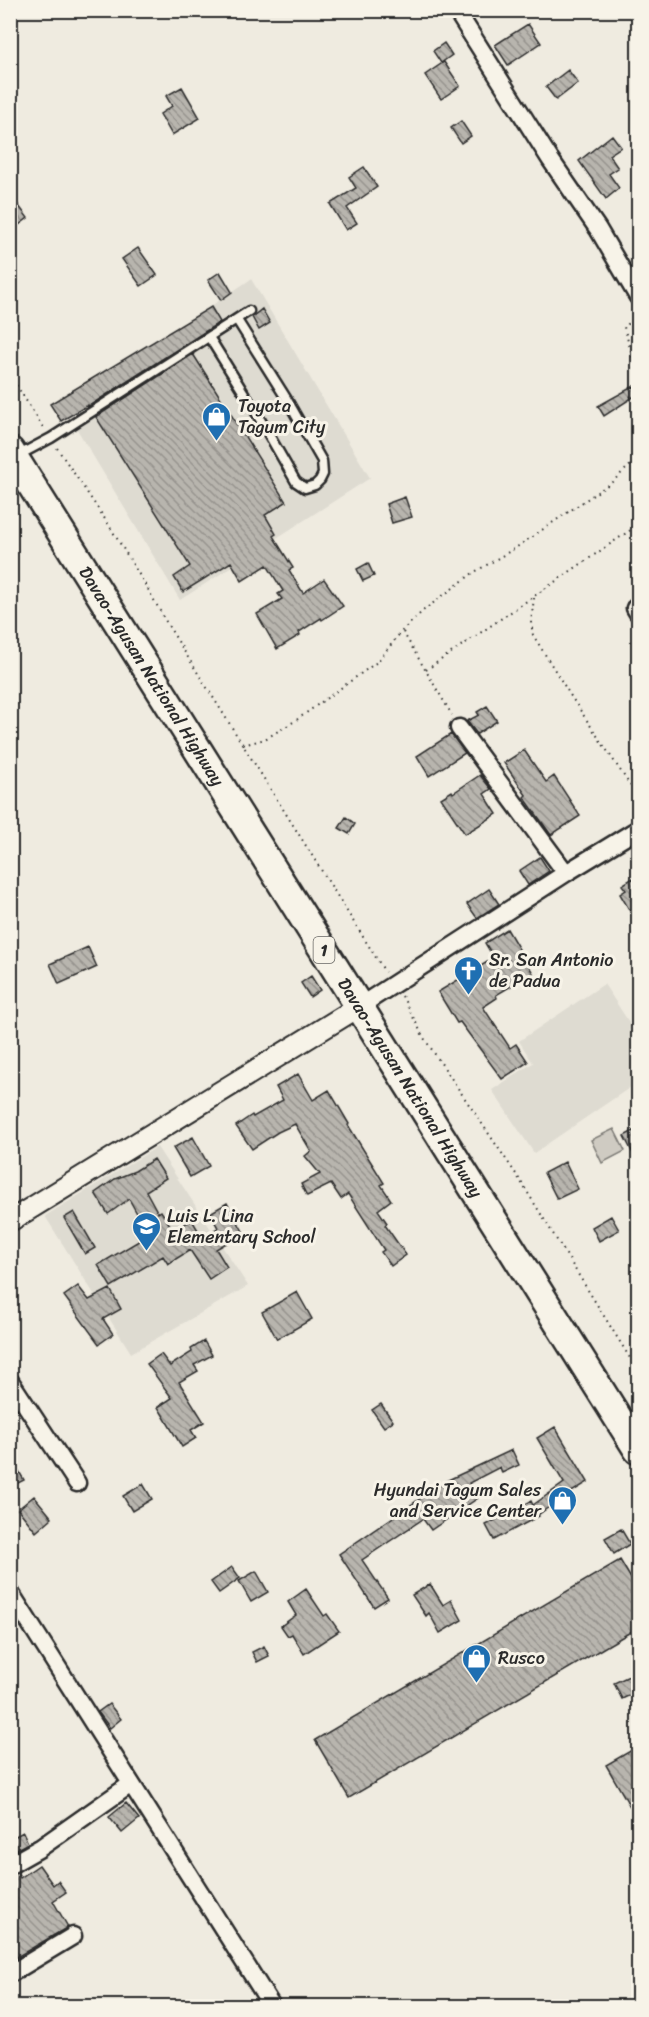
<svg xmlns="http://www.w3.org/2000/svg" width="649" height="2017" font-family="Sriracha,sans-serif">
	<defs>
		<pattern id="building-back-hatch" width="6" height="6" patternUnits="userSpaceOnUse" patternTransform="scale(1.5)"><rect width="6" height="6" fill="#b8b5ae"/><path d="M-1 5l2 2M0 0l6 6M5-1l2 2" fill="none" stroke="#96938e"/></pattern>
	</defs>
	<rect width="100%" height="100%" fill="#efebe0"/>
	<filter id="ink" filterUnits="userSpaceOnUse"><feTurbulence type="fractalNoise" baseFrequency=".0167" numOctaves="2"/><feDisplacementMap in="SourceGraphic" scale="12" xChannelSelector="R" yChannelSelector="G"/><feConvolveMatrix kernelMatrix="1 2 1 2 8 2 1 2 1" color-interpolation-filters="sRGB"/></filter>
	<g filter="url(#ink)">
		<path fill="#dedbd1" d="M251,279L370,478L180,600L63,406Z
			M604,984L638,1036V1082L534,1153L492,1090L533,1063L519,1041Z
			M157,1147L248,1286L131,1353L45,1216Z"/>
		<path fill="#cfcbc2" stroke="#7d7b76" stroke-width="1.5" d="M614,1129L625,1151L602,1163L591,1140Z"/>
		<path fill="url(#building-back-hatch)" stroke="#2b2b2b" stroke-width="1.5" d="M528,24L541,43L508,65L495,45Z
			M444,43L452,55L441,63L433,51Z
			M444,62L460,86L441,99L425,75Z
			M568,70L578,83L556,100L546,87Z
			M182,87L200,118L172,135L160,114L172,106L166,96Z
			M461,121L471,136L461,143L451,128Z
			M612,135L621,147L609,155L618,168L609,174L619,188L606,199L579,161Z
			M364,167L377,187L347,208L357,223L346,230L330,204L356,188L349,177Z
			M10,194L28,218L15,228L10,222Z
			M138,248L157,275L141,286L122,259Z
			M220,272L232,292L221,300L208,280Z
			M211,307L220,322L89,406L88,405L61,421L50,404Z
			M262,309L270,323L259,330L252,317Z
			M193,354L286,502L265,515L276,534L273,536L293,568L289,570L303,593L324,579L343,606L322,620L321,618L299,632L300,635L277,649L257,614L282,599L278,594L283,591L267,565L242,581L231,562L183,592L174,577L190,566L96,417Z
			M634,386L638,394L604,416L598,406Z
			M405,497L412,517L392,523L386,504Z
			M368,563L374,576L363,581L357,569Z
			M487,706L497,721L477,734L467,721L479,715L477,712Z
			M451,734L465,753L429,776L417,756Z
			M524,750L546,782L554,776L580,816L551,835L524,797L526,795L504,763Z
			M480,775L491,789L484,794L497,814L465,834L441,798L452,791L453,793Z
			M346,817L355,824L349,834L339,828Z
			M540,857L549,871L528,885L519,871Z
			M633,878L639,888V906L630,911L620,894L626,890L622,885Z
			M489,889L499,904L477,918L467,904Z
			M507,929L533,973L496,995L497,998L483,1007L510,1048L516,1044L528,1062L502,1079L460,1022L457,1023L438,992L494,958L485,943Z
			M88,947L97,967L59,984L50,964Z
			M311,976L320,990L310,997L301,983Z
			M298,1074L313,1100L329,1090L349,1124L348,1125L384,1183L381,1185L391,1200L378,1210L387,1223L385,1225L406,1255L391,1266L381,1252L384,1250L348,1194L341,1199L331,1184L307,1196L301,1184L320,1174L305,1156L311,1151L295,1124L278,1132L252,1149L236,1126L252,1115L253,1117L283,1100L276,1087Z
			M639,1128V1165L624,1136Z
			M193,1137L209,1166L190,1177L173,1148Z
			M154,1159L166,1178L146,1191L158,1213L161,1211L173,1230L192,1220L202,1237L218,1228L210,1213L227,1203L244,1233L216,1249L227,1267L209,1279L190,1250L168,1264L163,1256L111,1287L98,1265L149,1235L129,1199L108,1214L95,1193L115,1179L135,1171Z
			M565,1162L578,1189L557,1199L544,1173Z
			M74,1212L95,1248L85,1254L64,1218Z
			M611,1216L619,1230L599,1241L592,1227Z
			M78,1286L89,1300L110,1289L121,1309L103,1319L113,1334L99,1344L64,1296Z
			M297,1292L312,1319L277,1339L262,1312Z
			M204,1341L212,1355L194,1365L198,1371L179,1382L204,1422L191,1430L196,1438L182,1447L158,1407L172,1398L147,1364L161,1354L170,1366L192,1352L191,1349Z
			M381,1404L393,1421L384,1427L372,1410Z
			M555,1427L588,1482L560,1499L538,1515L539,1516L494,1540L486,1525L531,1501L533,1505L564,1483L537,1438Z
			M512,1450L519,1465L502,1473L500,1467L469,1483L478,1498L431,1530L423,1519L362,1560L388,1598L374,1607L339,1554L446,1481Z
			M10,1456L24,1480L10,1487Z
			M143,1484L152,1499L132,1511L123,1496Z
			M34,1496L52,1518L36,1532L18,1509Z
			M621,1529L630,1544L614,1554L605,1538Z
			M620,1560L639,1592V1627L349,1798L315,1740Z
			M232,1567L240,1578L219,1593L211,1582Z
			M256,1571L268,1592L251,1602L239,1581Z
			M430,1584L443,1605L451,1600L462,1620L440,1633L429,1613L426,1616L412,1595Z
			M306,1589L324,1616L327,1614L339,1631L304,1654L292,1634L288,1636L281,1626L296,1615L288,1602Z
			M264,1646L269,1656L257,1662L252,1652Z
			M631,1675L639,1691L622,1699L614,1683Z
			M109,1704L121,1719L110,1728L98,1712Z
			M639,1746V1822L606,1765Z
			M126,1803L139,1819L122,1833L109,1817Z
			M23,1832L28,1843L10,1853V1839Z
			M39,1865L53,1885L58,1881L66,1892L53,1901L68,1927L10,1961V1875L17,1873L20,1878Z"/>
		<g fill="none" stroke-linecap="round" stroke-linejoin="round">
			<defs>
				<path id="service" d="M209,337L257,414L296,482L305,488L315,485L320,480L323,474L322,461L286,398L237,320
					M19,455L51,438L249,311"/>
				<path id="minor" d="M456,10L550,159L598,229L638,297
					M635,608L638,613
					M459,728L566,873
					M360,1006L566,873L638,829
					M10,1381L77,1483
					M10,1592L272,2006
					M10,1865L40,1848L131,1784
					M10,1974L73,1936"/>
				<path id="tertiary" d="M10,1221L360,1006"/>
				<g id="trunk">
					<path id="s1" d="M10,451L638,1450"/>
				</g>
			</defs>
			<use href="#service" stroke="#2b2b2b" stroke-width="13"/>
			<use href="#minor" stroke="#2b2b2b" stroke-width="21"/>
			<use href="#tertiary" stroke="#2b2b2b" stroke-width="24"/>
			<use href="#trunk" stroke="#2b2b2b" stroke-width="32"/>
			<path stroke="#2b2b2b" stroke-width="2" stroke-dasharray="1.5 4.5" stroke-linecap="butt" d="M638,316L624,327L638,376
				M10,375L44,429
				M630,397L638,389
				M57,448L107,522L149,591L169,627L385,972
				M534,598L531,622L533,635L572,698L638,797
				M403,632L452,715
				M426,670L638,525
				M243,745L265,739L295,721L377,662L402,631L424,610L473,573L517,547L612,482L638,458
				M402,996L424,1038L518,1177L638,1371"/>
			<use href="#service" stroke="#f7f3e8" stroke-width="8"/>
			<use href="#minor" stroke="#f7f3e8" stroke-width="16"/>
			<use href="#tertiary" stroke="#f7f3e8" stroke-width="20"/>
			<use href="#trunk" stroke="#f7f3e8" stroke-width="27"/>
		</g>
	</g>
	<defs>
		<symbol id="shop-pin" viewBox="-11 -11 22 30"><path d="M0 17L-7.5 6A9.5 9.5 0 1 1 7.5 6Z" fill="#1f6fb2" stroke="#f7f3e8"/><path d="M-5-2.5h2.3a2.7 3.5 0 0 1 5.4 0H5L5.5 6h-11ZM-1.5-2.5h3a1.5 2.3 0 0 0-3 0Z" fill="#fff"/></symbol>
		<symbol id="church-pin" viewBox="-11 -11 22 30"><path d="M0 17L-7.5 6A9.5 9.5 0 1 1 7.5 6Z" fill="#1f6fb2" stroke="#f7f3e8"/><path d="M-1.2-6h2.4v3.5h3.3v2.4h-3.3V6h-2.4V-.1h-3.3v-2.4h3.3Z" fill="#fff"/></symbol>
		<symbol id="school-pin" viewBox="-11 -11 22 30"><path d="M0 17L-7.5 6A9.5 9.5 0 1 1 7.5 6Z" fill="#1f6fb2" stroke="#f7f3e8"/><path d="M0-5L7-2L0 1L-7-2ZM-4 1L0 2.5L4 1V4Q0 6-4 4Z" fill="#fff"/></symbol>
	</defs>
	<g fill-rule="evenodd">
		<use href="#shop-pin" x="200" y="400" width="33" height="45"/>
		<use href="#church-pin" x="452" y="954" width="33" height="45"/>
		<use href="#school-pin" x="130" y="1210" width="33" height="45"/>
		<use href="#shop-pin" x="546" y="1484" width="33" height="45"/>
		<use href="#shop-pin" x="460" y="1642" width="33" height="45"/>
	</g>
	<g text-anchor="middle" stroke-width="6" stroke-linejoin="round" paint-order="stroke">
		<rect fill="#f7f3e8" stroke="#686764" stroke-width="1.5" x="313.5" y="937" width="21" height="26" rx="4.5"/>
		<g font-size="16" font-weight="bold" fill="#2b2b2b">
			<text x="324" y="956">1</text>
		</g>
		<g font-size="18" fill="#2b2b2b" stroke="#f7f3e8" text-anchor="start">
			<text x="238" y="412">Toyota<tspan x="238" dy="21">Tagum City</tspan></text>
			<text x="489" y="966">Sr. San Antonio<tspan x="489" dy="21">de Padua</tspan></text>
			<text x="167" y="1222">Luis L. Lina<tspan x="167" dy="21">Elementary School</tspan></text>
			<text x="541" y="1496" text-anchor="end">Hyundai Tagum Sales<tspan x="541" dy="21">and Service Center</tspan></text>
			<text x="498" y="1664">Rusco</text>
		</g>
		<g font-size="18" fill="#2b2b2b" stroke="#f7f3e8">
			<text dy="6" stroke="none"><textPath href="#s1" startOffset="266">Davao-Agusan National Highway</textPath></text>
			<text dy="6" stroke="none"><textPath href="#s1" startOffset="752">Davao-Agusan National Highway</textPath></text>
		</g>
	</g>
	<rect width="649" height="2017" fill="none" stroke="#f7f3e8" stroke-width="36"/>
	<rect x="18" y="18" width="613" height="1981" fill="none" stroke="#2b2b2b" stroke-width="2" filter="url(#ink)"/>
</svg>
